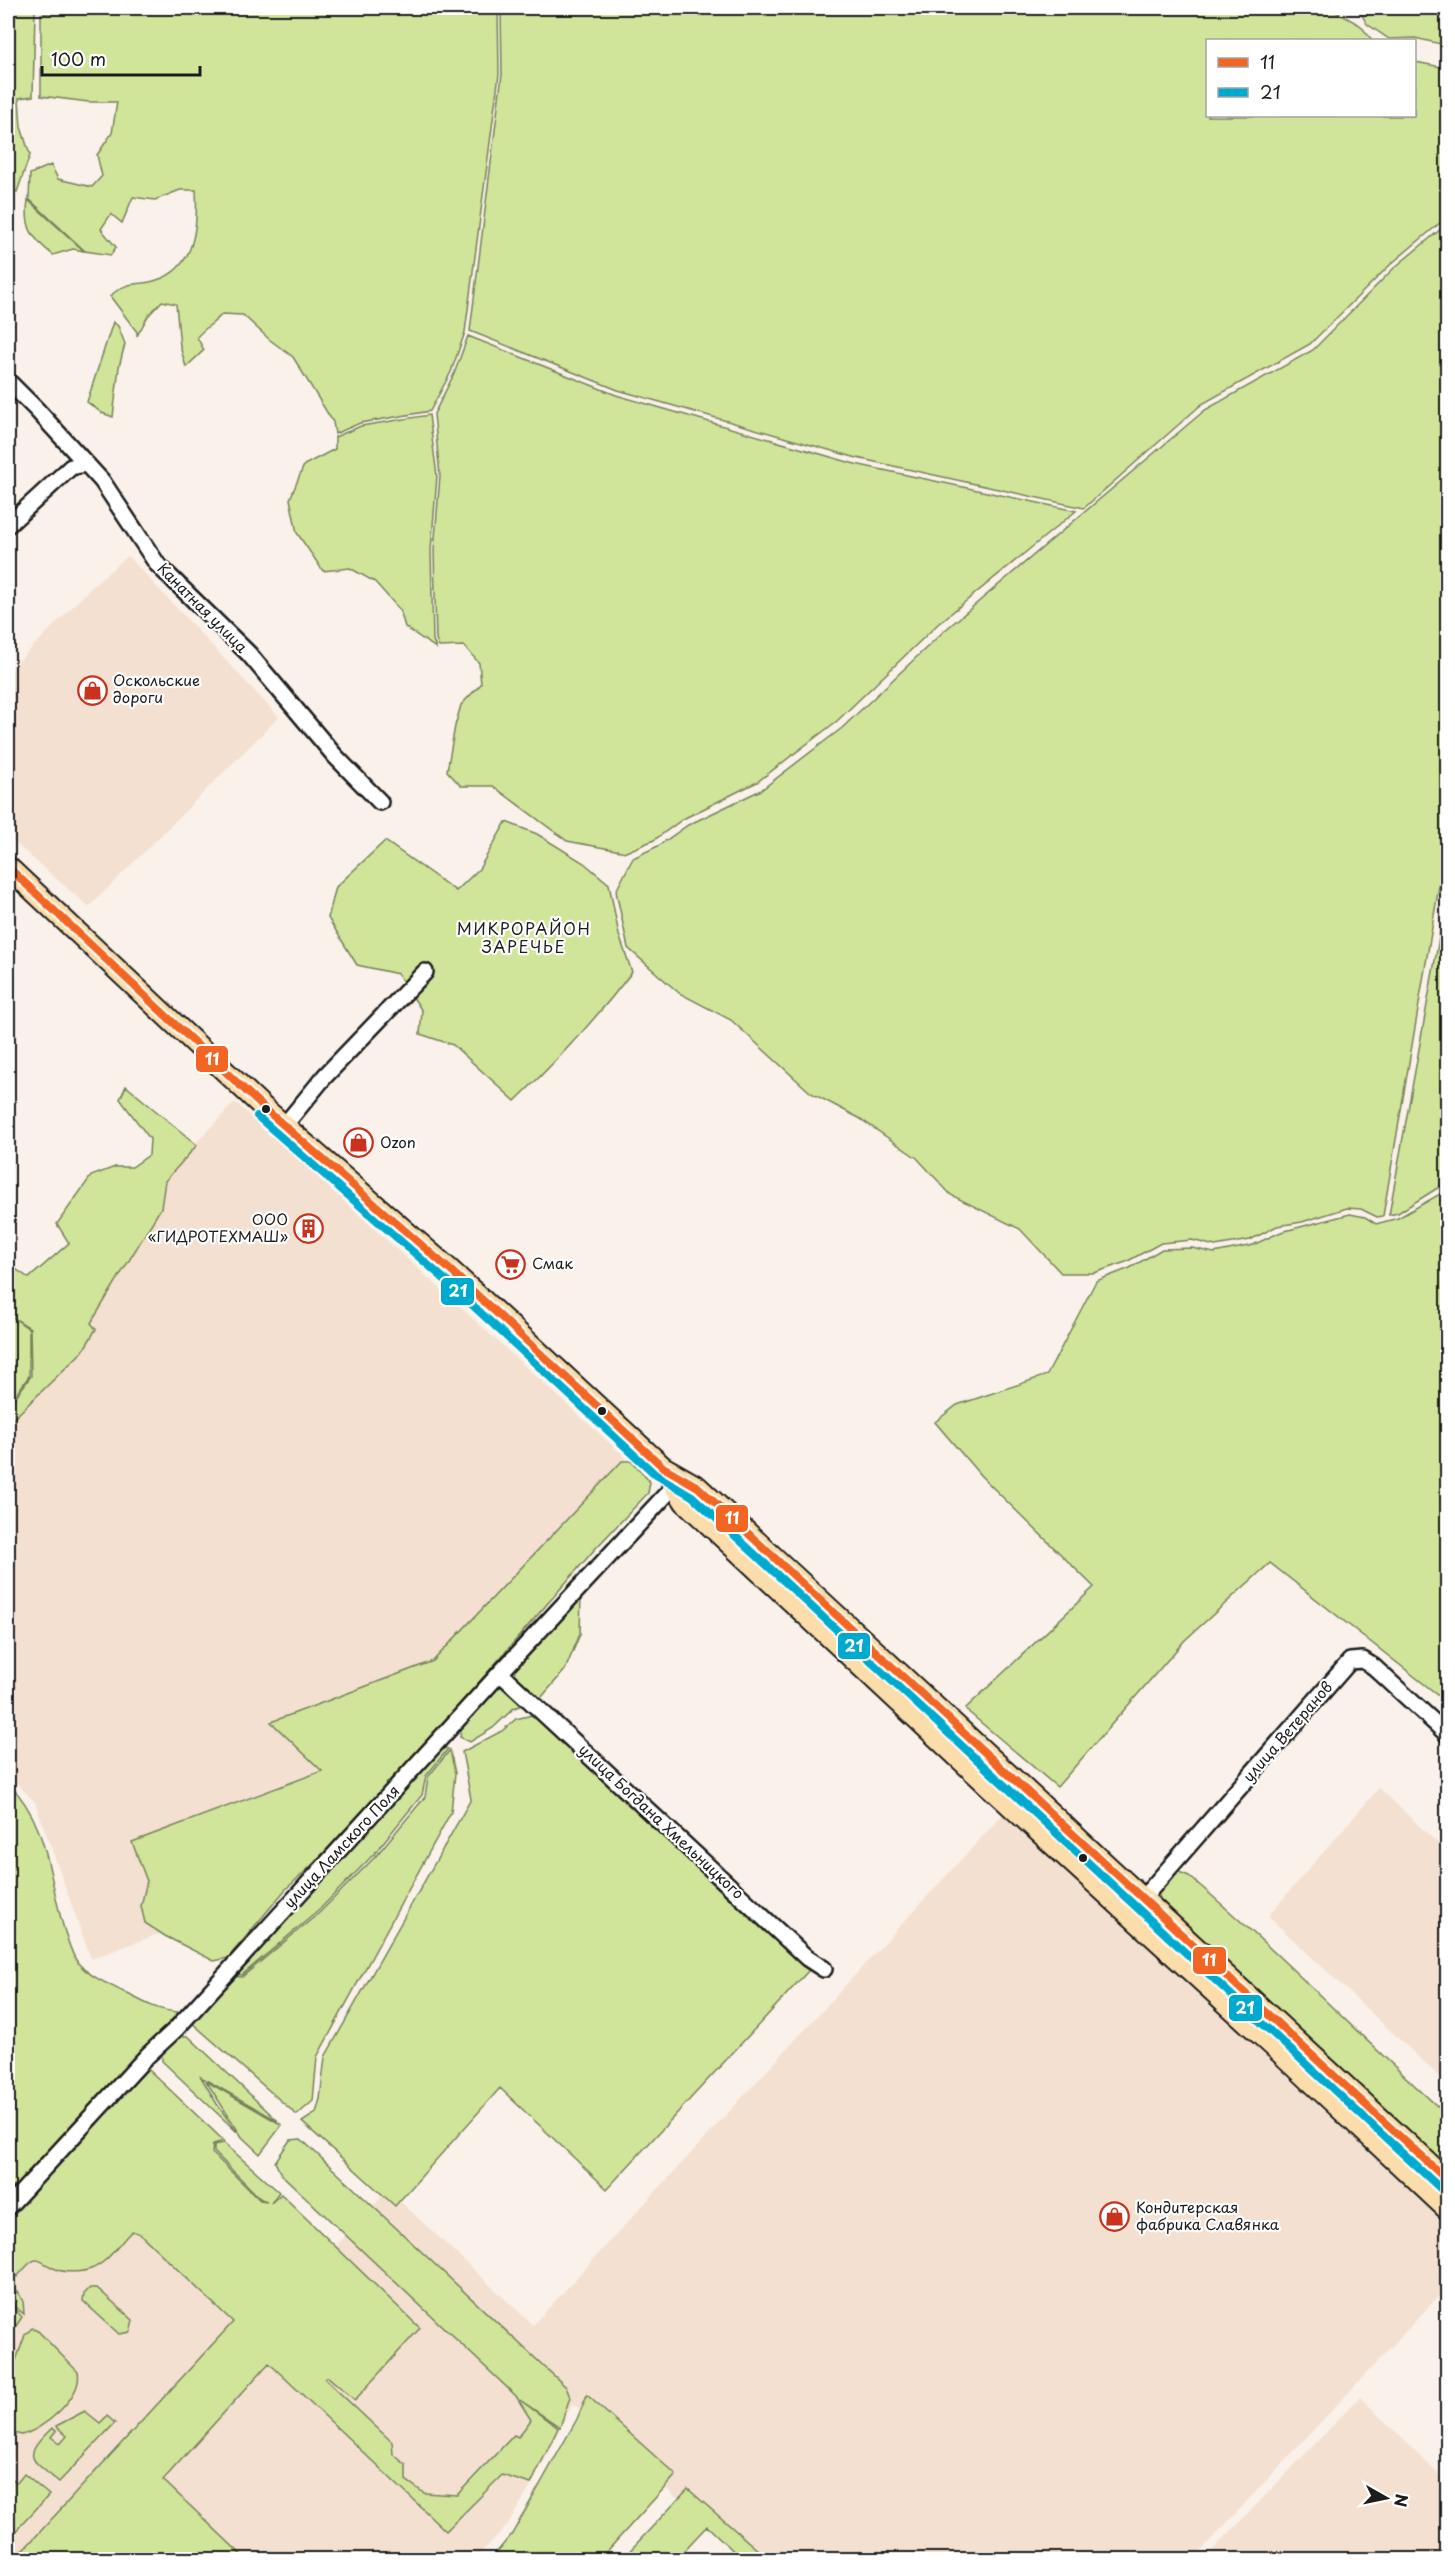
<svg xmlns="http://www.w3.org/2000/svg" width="1455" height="2567" font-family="'Playpen Sans',sans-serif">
	<rect width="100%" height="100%" fill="#faf1ea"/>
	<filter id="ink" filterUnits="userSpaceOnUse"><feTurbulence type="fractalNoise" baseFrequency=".0167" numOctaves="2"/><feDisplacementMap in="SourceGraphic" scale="12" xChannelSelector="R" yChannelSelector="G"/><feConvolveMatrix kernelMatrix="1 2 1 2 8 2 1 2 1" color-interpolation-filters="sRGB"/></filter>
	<g filter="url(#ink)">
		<path fill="#f3e0d0" d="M128,556L279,717L89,907L8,837V672L99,580Z
			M235,1102L627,1459L430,1669L164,1932L91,1959L35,1802L8,1774V1415L164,1176Z
			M1379,1788L1447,1852V2084L1268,1916Z
			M1005,1812L1447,2225V2287L1193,2559H743L573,2403L531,2486L508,2524L475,2559L46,2560L388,2190L533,2325Z
			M139,2086L316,2256L43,2559H8V2221Z
			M1360,2397L1447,2483V2559H1204Z"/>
		<path fill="#d0e59a" stroke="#76805b" stroke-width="1.5" d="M8,8H55L35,11L33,96L19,98L21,127L30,155L17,192L8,184Z
			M85,8H498L499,74L465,332L451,372L430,411L360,423L335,434L333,422L293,357L270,340L243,315L222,314C215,323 204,328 197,337L204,350L186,367L180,346L176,304L162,301L148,316L137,336V332L110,296C129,279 136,287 157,280C196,268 198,224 196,190H180L155,200L133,197L122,223L111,214L101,229L116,247L111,255L85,251L29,199L30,174L51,165L58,179L92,187L102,176L97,155L112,133L117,102H89L41,96V14Z
			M501,8H1329L1360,25L1372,40H1208V116H1414L1415,62L1447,68V217L1391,264L1310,344L1202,404L1084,508L857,458L618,390L470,331L502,74Z
			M1358,8H1447V43L1445,45L1415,38L1389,39L1367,24Z
			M28,200L84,251L73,249L53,255C32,238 24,228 28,200Z
			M1447,224V839L1383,1216L1377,1217L1361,1209L1347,1208L1302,1222L1277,1226L1250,1240L1215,1246L1192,1240L1161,1243L1126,1262L1094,1273H1061L1020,1229L951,1195L917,1158L859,1118L811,1093L731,1020L679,993L628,948L616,891L633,858L658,846L688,825L761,790L842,728L944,631L1205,410L1313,350L1394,268Z
			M113,322L118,326L125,344L119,367L113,417L102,413L87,402Z
			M468,336L616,395L855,464L1076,511L938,624L837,721L757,782L683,819L654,840L626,852L567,841L493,786H461L447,771L455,726L461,705L481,684L479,663L464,646L439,647L436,640L434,550L440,476L434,414L454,374Z
			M429,415L437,476L431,550L433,640L436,648L405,627L400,610L375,582L350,568L323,571L297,533L290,499L304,465L335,449V437L361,426Z
			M506,822L537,834L584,863L609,884L619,935L632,972C596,1019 558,1060 515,1101L453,1045L420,1034L422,1011L398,974L357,965L328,918L336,887L385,841L456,891L479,869Z
			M1447,894V1182L1398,1213L1389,1215Z
			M126,1086L197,1145L165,1181L161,1208L91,1323L96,1329L83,1351L8,1424V1407L31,1376L30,1328L9,1315L8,1311V1264L29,1278L69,1243L57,1224L91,1176L115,1167H132L149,1155L150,1139L120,1099Z
			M1447,1190V1702L1270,1563L1185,1640L1057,1787L965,1709L1094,1587L980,1475L935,1422L957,1405L1047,1375L1096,1281L1130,1268L1162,1249L1192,1248L1214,1253L1253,1245L1281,1232L1350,1214L1365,1217L1376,1224L1398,1218Z
			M8,1314L29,1329V1376L8,1406Z
			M622,1461H631L650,1482L648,1493L595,1549L434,1734L313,1864L285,1890L228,1958L214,1961L165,1936L145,1923L141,1906L147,1881L132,1842L322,1771L271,1722L433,1661Z
			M688,1490L983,1763L980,1765L687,1494Z
			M581,1593L580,1634L565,1670L540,1699L514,1708L493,1728L470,1742L460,1737L461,1725Z
			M536,1714L810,1969L607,2189L500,2088L395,2206L302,2122L316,2113L320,2099L325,2057L471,1799L462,1752L502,1731L516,1719Z
			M440,1746L448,1749L426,1776L422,1795L373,1855L318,1911L242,1975L232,1974Z
			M450,1750L455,1773L451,1812L317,2057L313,2101L297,2115L191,2022L231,1976L242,1977L319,1913L375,1857L425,1797L428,1777Z
			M8,1783C49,1823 48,1877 64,1929C68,1940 71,1954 78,1963C90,1977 108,1984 124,1992C143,2002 158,2011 179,2012L8,2199Z
			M1022,1797L1113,1884L1112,1886L1020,1804L1019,1799Z
			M1179,1872L1189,1876C1279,1952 1360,2037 1447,2115V2171L1161,1900L1158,1894C1160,1883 1168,1874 1179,1872Z
			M178,2036H188L278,2121L201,2077L217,2104L237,2132L162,2061V2053Z
			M149,2070L224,2141L213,2144L212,2153L260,2200L267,2201L261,2199L214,2152V2145L224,2143L279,2192L271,2203L281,2194L420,2328L355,2400L328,2377L325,2379L392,2442L393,2454L406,2465V2480L424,2493L457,2495L514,2435L518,2437L531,2420L516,2396L281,2174L275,2162L290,2140L301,2139L566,2387L570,2397L560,2427L520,2400L558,2428L531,2484L502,2475L446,2531L269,2363L163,2480L246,2559H15L233,2322L140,2234L132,2231C118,2244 109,2262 91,2269C83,2272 66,2273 58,2270C34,2260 39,2251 17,2277L8,2267V2216L142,2071Z
			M206,2081L282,2125L260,2154L242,2137Z
			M90,2288H97L133,2320L130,2332L119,2334L83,2301L84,2294Z
			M17,2291L23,2301L24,2314L13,2305L17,2301L13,2296Z
			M12,2306L22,2317L16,2326L8,2318V2312Z
			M32,2328L36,2329L78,2372C83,2397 43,2430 21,2435L8,2431V2383L25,2335Z
			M587,2395L676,2475L600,2559H491L512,2534L577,2419Z
			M85,2411L100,2423L107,2416L115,2423L59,2482C30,2458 21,2458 52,2428L56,2431L51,2437L60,2444L67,2436L56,2426Z
			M24,2474L49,2495L12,2535L8,2531V2475L17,2483Z
			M688,2489L768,2559H742L707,2526L676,2559H622Z"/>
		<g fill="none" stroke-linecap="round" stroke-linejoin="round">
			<defs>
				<path id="minor" d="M8,381L36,409L102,481L157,564L249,654L335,756L380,802
					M8,525L71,467L85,464
					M284,1126L325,1076L425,972
					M500,1673L807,1958L824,1969
					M1143,1898L1350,1661L1363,1660L1374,1667L1448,1735
					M8,2207L148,2055L176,2029L500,1673L675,1485"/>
				<path id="major" d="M8,867L264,1108L449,1269L663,1467L698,1487L1448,2181
					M663,1467L685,1502L991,1788L1285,2057L1448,2210"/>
			</defs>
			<use href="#minor" stroke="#1c1c1c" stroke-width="20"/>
			<use href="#major" stroke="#1c1c1c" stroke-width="24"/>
			<use href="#minor" stroke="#fff" stroke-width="15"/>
			<use href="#major" stroke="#fbddab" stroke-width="20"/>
			<defs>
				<path id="bus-1" d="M8,867L264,1108L449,1269L663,1467L698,1487L1448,2181"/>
				<path id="bus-2" d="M257,1116L442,1277L656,1475L692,1496L1441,2189"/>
			</defs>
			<use href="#bus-1" stroke="#fff" stroke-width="12"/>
			<use href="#bus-2" stroke="#fff" stroke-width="12"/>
			<use href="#bus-1" stroke="#f26522" stroke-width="8"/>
			<use href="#bus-2" stroke="#00a9ce" stroke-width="8"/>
		</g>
	</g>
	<defs>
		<symbol id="shop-ring" viewBox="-11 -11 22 22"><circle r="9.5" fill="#fff" stroke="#c8321e" stroke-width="1.5"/><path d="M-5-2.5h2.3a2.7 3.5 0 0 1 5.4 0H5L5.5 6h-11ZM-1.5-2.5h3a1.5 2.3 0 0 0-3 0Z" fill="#c8321e"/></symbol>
		<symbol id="building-ring" viewBox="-11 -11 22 22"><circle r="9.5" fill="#fff" stroke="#c8321e" stroke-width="1.5"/><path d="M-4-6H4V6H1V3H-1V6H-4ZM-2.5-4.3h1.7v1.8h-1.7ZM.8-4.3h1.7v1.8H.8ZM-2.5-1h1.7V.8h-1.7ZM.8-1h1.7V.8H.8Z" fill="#c8321e"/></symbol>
		<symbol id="supermarket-ring" viewBox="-11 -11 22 22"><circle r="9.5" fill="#fff" stroke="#c8321e" stroke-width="1.5"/><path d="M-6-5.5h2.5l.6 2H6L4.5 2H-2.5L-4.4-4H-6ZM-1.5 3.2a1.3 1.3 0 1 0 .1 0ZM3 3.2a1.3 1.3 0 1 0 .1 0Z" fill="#c8321e"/></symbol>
	</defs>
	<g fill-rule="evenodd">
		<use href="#shop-ring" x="76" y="674" width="33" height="33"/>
		<use href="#shop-ring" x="342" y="1126" width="33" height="33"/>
		<use href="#building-ring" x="292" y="1212" width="33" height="33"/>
		<use href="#supermarket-ring" x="494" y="1248" width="33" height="33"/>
		<use href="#shop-ring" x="1098" y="2200" width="33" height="33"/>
	</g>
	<g fill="#1c1c1c" stroke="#fff" stroke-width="2">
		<circle cx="266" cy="1109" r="5"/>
		<circle cx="602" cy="1411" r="5"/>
		<circle cx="1083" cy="1858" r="5"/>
	</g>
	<g text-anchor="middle" stroke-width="4.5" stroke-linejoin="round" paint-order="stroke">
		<g font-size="15" fill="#1c1c1c" stroke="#fff">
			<text transform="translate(202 608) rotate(45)" y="5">Канатная улица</text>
			<text transform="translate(1288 1732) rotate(-49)" y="5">улица Ветеранов</text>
			<text transform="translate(661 1822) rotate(43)" y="5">улица Богдана Хмельницкого</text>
			<text transform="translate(342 1847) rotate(-47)" y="5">улица Ламского Поля</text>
		</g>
		<g font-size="15" fill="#1c1c1c" stroke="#fff" text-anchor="start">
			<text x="113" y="686">Оскольские<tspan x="113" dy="17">дороги</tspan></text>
			<text x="380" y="1148">Ozon</text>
			<text x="288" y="1225" text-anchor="end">ООО<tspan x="288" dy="17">«ГИДРОТЕХМАШ»</tspan></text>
			<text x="532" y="1269">Смак</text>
			<text x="1136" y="2213">Кондитерская<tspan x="1136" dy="17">фабрика Славянка</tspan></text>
		</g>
		<g font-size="16" letter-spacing="1.5" fill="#1c1c1c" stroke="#fff">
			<text x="524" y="935">МИКРОРАЙОН<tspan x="524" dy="18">ЗАРЕЧЬЕ</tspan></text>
		</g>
	</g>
	<g stroke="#fff" stroke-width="2">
		<rect x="195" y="1045" width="34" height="28" rx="6" fill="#f26522"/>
		<rect x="440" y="1277" width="35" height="29" rx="6" fill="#00a9ce"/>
		<rect x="715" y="1504" width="34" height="29" rx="6" fill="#f26522"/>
		<rect x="837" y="1632" width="34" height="28" rx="6" fill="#00a9ce"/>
		<rect x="1192" y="1946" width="35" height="29" rx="6" fill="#f26522"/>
		<rect x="1228" y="1994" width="35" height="28" rx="6" fill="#00a9ce"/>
	</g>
	<g font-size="16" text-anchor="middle" font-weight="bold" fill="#fff">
		<text x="212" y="1065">11</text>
		<text x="458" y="1297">21</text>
		<text x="732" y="1524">11</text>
		<text x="854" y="1652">21</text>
		<text x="1209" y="1966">11</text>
		<text x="1245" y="2014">21</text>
	</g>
	<rect width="1455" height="2567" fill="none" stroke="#fff" stroke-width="30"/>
	<rect x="15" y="15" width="1425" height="2537" fill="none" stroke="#1c1c1c" stroke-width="2" filter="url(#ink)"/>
	<rect x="1206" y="39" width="210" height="78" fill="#ffffff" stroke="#a4a4a4" stroke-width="1.5"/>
	<rect x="1218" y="58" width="30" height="9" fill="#f26522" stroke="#a4a4a4" stroke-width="1.5"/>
	<text x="1260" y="69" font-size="18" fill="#1c1c1c">11</text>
	<rect x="1218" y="88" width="30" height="9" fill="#00a9ce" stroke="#a4a4a4" stroke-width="1.5"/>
	<text x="1260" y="99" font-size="18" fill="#1c1c1c">21</text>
	<g transform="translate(1386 2498) rotate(99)" stroke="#ffffff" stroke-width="4.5" paint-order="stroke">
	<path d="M0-4.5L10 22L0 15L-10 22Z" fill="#1c1c1c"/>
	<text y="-9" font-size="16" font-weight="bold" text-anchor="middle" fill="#1c1c1c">N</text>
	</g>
	<path d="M42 66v9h158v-9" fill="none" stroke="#1c1c1c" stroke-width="3"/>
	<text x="51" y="66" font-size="18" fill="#1c1c1c" stroke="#ffffff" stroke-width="4.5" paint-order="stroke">100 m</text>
</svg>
